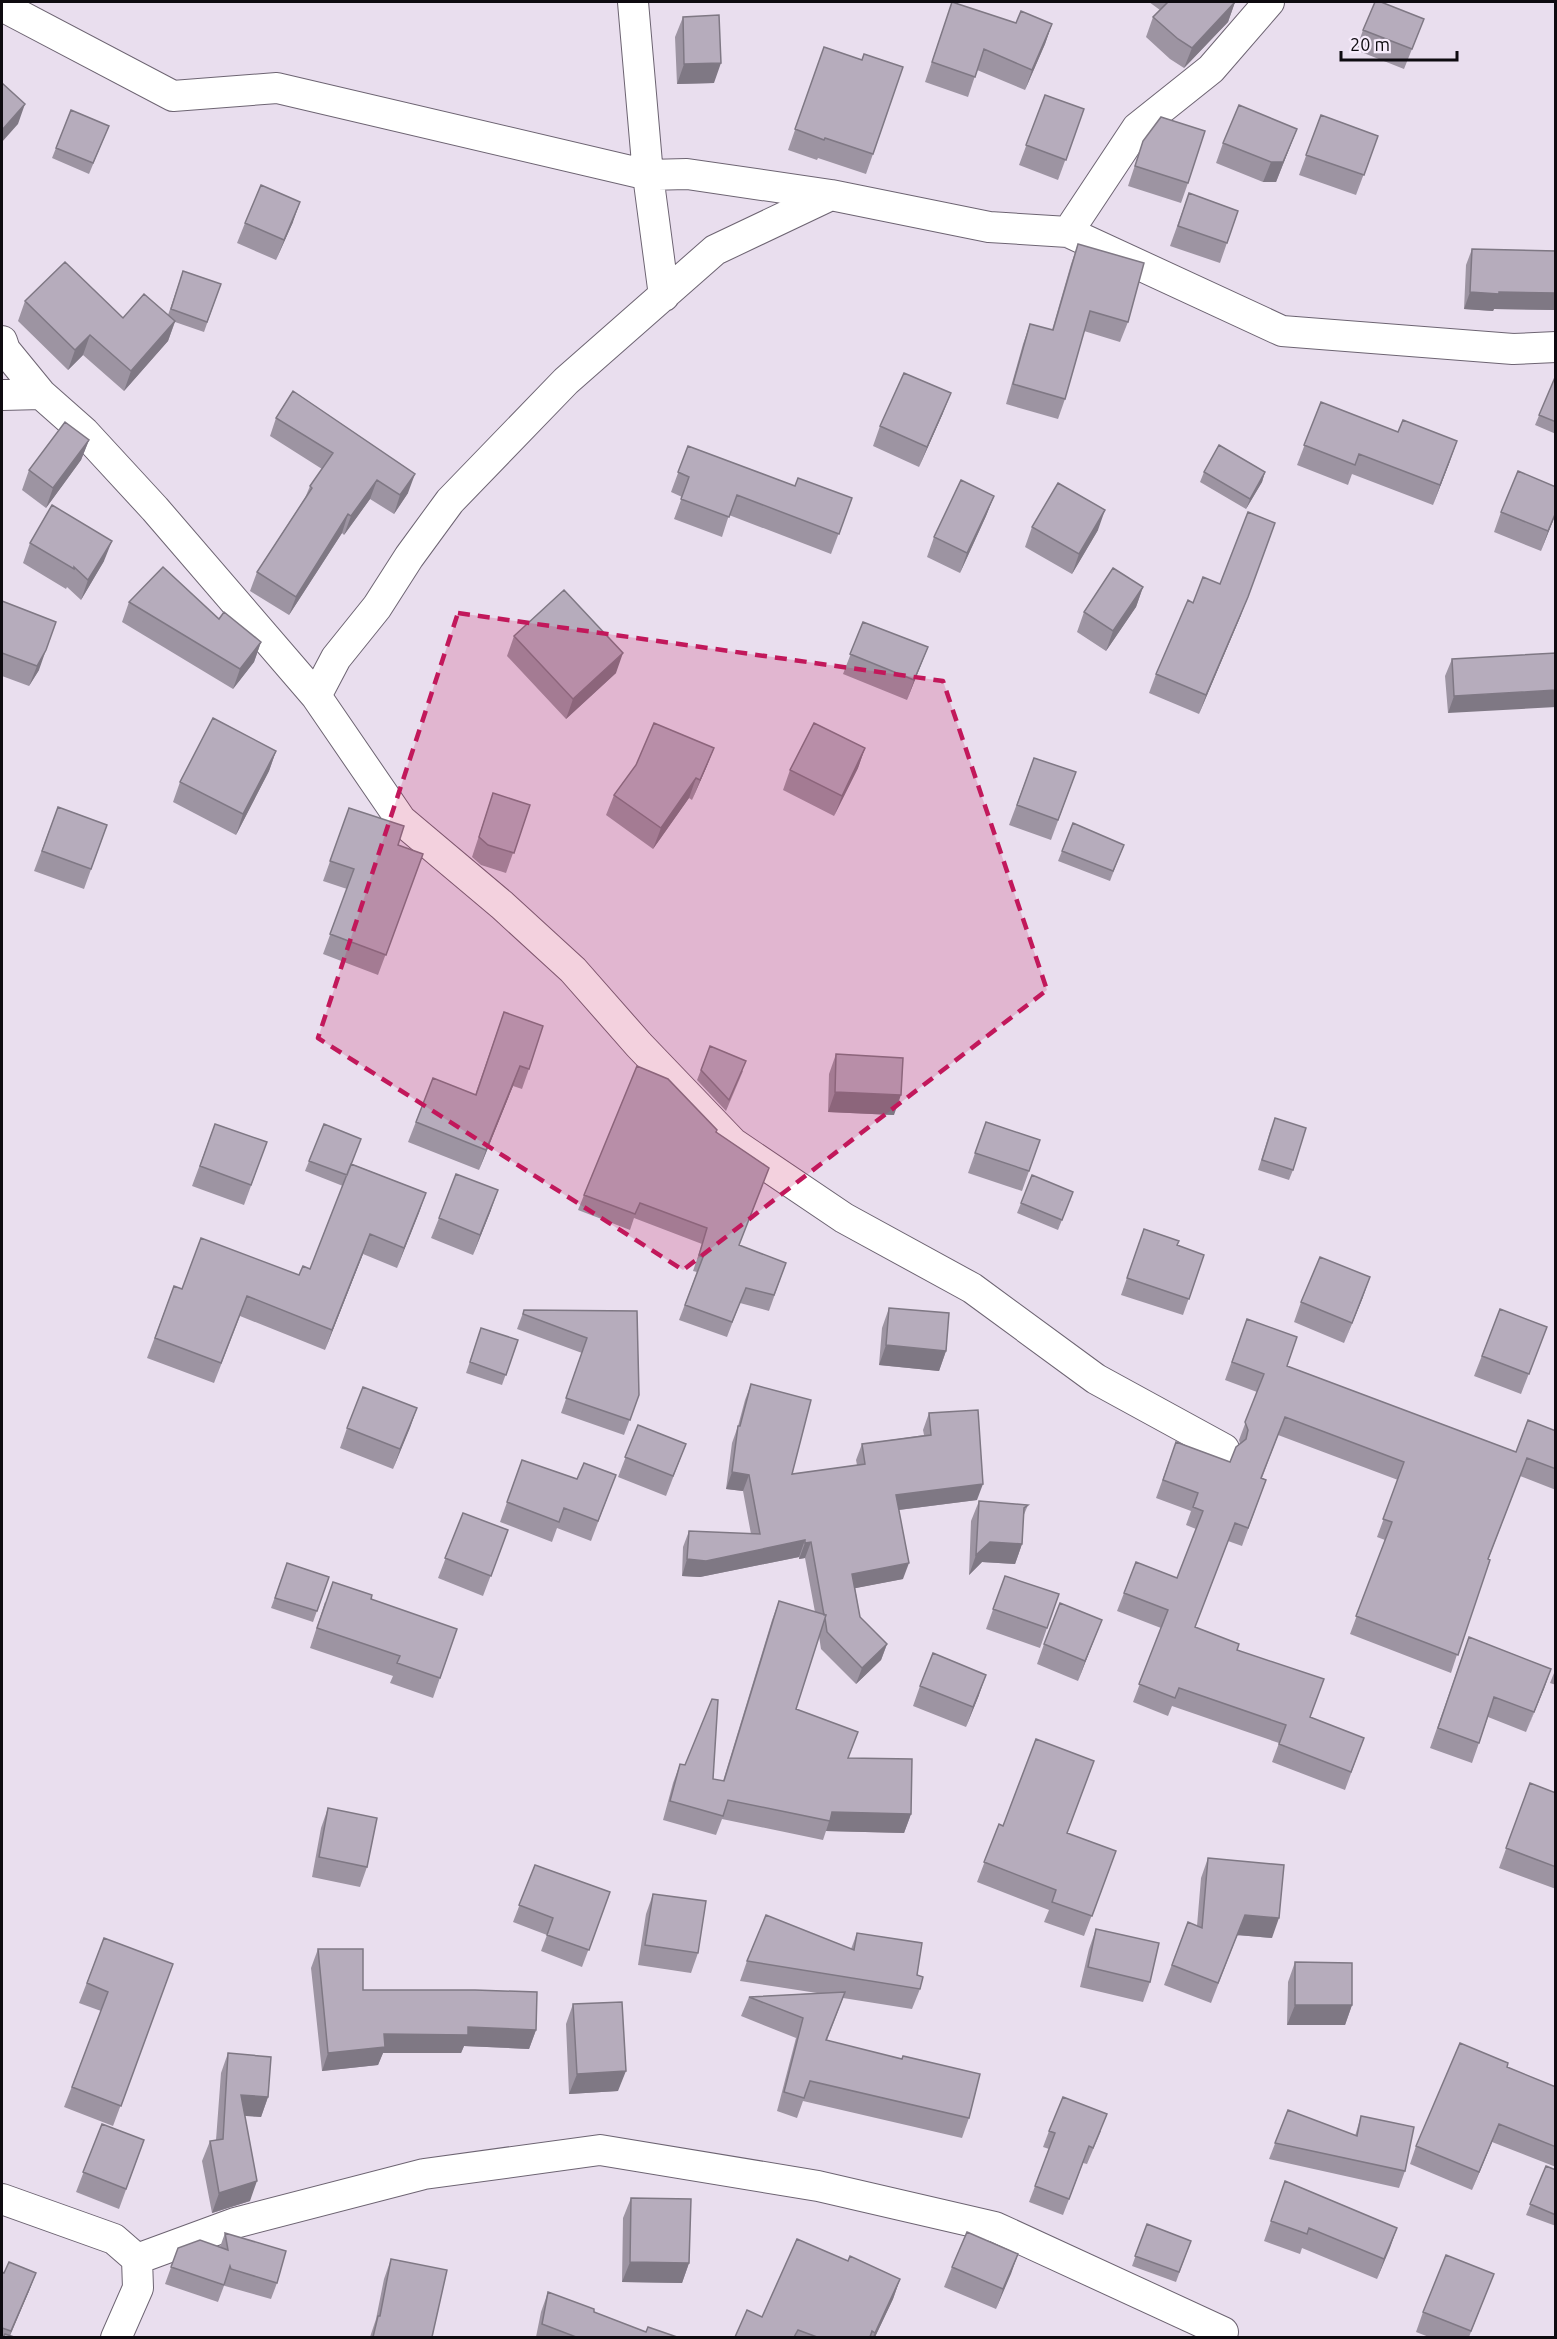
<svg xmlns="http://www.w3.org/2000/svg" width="1557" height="2339" font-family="Ubuntu,sans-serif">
	<rect width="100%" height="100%" fill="#e9deee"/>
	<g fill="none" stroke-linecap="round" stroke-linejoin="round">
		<defs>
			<path id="street" d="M2,6L173,96L277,88L648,175L633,2
				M1068,232L1282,331L1513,349L1556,347
				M664,296L648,175L687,174L831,195
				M2,341L5,350L41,394L84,432L155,509L316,696L401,820L502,905L573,970L639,1045L733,1143L844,1218L972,1288L1096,1379L1224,1449
				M2,395L41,394
				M316,696L336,658L377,607L409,557L450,501L566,381L715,250L831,195L989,227L1068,232L1137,128L1211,69L1269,2
				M2,2199L114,2239L137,2259L138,2288L116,2338
				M137,2259L235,2223L424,2174L600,2150L818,2186L995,2227L1223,2332"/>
		</defs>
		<use href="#street" stroke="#6d6472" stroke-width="32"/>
		<use href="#street" stroke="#fff" stroke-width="30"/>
	</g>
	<path fill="#9d94a2" d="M952,2L1016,23L1052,24L1045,44L1025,90L977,70L968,97L925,82Z
		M1149,2H1235L1228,22L1184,68L1170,59L1146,37L1153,17L1160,10Z
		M683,17L714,83L677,84L675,37Z
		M1363,30L1416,39L1404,69L1356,50Z
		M824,47L862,60L873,154L866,174L818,158L817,160L788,150Z
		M1045,95L1084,109L1058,180L1019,165Z
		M71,110L109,126L89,174L52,158Z
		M1321,115L1378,136L1356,195L1299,175Z
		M1297,129L1276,182H1263L1216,163L1223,143Z
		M1143,141L1188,183L1181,203L1128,186Z
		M1189,193L1238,211L1220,263L1170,246Z
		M293,222L276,260L237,243L245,223Z
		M1078,244L1128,322L1120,342L1084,331L1065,399L1058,419L1006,404L1023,344L1030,324L1052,330L1071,264Z
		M1472,249L1556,251V310L1494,309L1493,311L1464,309L1466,265Z
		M183,271L221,284L204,332L175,322L168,341L124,391L83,355L68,370L18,321L25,301L123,318L168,315Z
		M1556,375V434L1535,425Z
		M1321,402L1450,461L1433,505L1352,474L1348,485L1297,465Z
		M943,413L919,467L873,446L880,426Z
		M276,418L408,493L394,514L370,499L344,535L342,533L289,615L250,591L257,572L305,498L310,486L322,469L270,436Z
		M89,440L81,460L46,508L22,490L29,470Z
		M688,446L795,486L852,498L831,554L729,515L722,537L674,519L682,497L671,492Z
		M1204,472H1265L1262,482L1246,509L1200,482Z
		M994,496L986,516L960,573L927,557L934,537Z
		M1501,512L1556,513L1541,551L1494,532Z
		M1032,527L1098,530L1072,574L1025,547Z
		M30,543L104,561L81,600L67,587L66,589L23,563Z
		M1220,584L1241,615L1199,714L1149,693L1156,674L1193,603Z
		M1143,587L1136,607L1106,651L1077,632L1084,612Z
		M2,601L39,670L29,686L2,676Z
		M129,602L219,619L261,642L254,662L233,689L122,622Z
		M863,622L928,647L907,700L843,674Z
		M514,636L616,673L566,719L507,656Z
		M1556,653L1448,713L1445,676L1452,659Z
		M714,748L706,768L692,800L689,798L653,849L606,815L614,795Z
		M865,748L858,768L834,816L783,790L790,770Z
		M276,751L269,771L236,835L173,802L180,782Z
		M1034,758L1076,772L1051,840L1009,825Z
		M493,793L530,805L506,873L481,865L472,857Z
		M58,807L107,825L84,889L34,871Z
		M349,808L398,845L423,854L378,975L323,954L347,889L323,881Z
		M1124,845L1110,881L1058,861L1062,851Z
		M504,1012L529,1069L522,1089L513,1086L479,1170L408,1142L433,1078L475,1095Z
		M710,1046L743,1071L726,1111L697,1080Z
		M836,1054L894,1115L828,1112L829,1074Z
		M986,1122L1040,1140L1022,1191L968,1173Z
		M215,1124L267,1142L244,1205L192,1186Z
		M324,1124L352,1164L426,1193L397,1268L363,1254L325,1350L240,1316L214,1383L147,1358L174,1286L182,1289L299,1275L310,1269L343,1186L305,1171Z
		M1271,1128L1293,1170L1289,1180L1258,1170Z
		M716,1132L739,1245L786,1263L769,1311L740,1303L727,1337L679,1320L697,1272L693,1271L702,1244L634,1218L630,1230L578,1210L584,1195Z
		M1073,1192L1058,1230L1017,1213L1021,1203Z
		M491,1210L473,1255L431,1238L439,1218Z
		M1144,1229L1177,1245L1204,1255L1183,1315L1121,1295Z
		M1363,1297L1344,1343L1294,1322L1301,1302Z
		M889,1308L946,1351L939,1371L879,1365L882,1328Z
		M1500,1309L1547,1327L1521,1394L1474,1376Z
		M524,1310L637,1311L639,1395L624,1435L561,1413L582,1353L517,1329Z
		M1247,1319L1287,1366L1516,1452L1556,1431V1490L1520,1476L1488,1560L1451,1673L1350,1634L1385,1540L1377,1537L1398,1480L1278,1435L1262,1478L1266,1480L1242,1546L1228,1541L1195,1627L1237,1650L1310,1718L1364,1738L1345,1790L1272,1762L1279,1743L1172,1706L1168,1716L1133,1702L1161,1628L1117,1611L1136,1562L1177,1578L1196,1529L1186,1525L1191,1511L1156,1498L1176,1442L1230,1462L1240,1444L1239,1440L1257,1392L1225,1380Z
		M481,1328L518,1340L502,1385L466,1373Z
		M751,1384L792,1474L857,1465L856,1460L862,1444L924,1435L923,1430L929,1413L977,1500L899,1510L903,1579L855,1588L860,1617L887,1644L881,1660L856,1684L821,1649L819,1636L796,1709L848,1758L911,1814L904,1833L826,1831L823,1840L722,1819L716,1835L663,1820L673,1783L680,1764L713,1779L723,1781L772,1620L779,1601L815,1612L805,1558L799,1559V1557L700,1577L682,1576L683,1547L689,1531L751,1534L743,1491L726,1489L732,1443L738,1426L745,1400Z
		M417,1408L393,1469L340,1448L347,1428Z
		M638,1425L686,1444L666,1496L618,1477Z
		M522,1460L577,1479L616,1475L591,1541L557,1528L552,1542L500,1522Z
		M979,1501L1028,1505L1023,1517L1022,1544L1015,1564L982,1562L969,1575L971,1521Z
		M463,1513L508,1530L483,1596L438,1578Z
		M287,1563L329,1577L313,1622L271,1608Z
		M1005,1576L1059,1594L1040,1648L986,1629Z
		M325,1602L457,1629L433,1698L390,1683L393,1676L310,1648Z
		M1469,1637L1551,1669L1526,1732L1488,1717L1472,1763L1430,1748Z
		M1094,1640L1078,1681L1037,1664L1044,1644Z
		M1556,1668V1685L1550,1683Z
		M920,1686L979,1695L966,1727L913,1706Z
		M1530,1783L1556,1793V1889L1499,1868Z
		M328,1808L367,1867L360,1887L312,1877L321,1828Z
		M999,1824L1003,1826L1067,1833L1116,1851L1084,1936L1044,1922L1049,1910L977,1882Z
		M1208,1858L1272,1938L1237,1935L1211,2003L1164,1985L1188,1922L1197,1926L1201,1878Z
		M535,1865L610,1892L582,1967L541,1951L547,1935L513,1922Z
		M653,1894L698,1953L691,1973L638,1965L646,1914Z
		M1096,1929L1150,1982L1143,2002L1080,1987L1089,1949Z
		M857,1933L917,1975L920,1989L912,2009L843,1998L827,2040L969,2118L962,2138L803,2101L797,2118L777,2111L796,2038L741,2016L749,1997L817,1993L740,1981L747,1961L851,1949Z
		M104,1938L173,1964L113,2126L64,2107L101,2011L79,2003Z
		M318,1949L363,1990L536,2030L529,2049L464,2046L461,2053H383L378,2065L322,2071L311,1968Z
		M1295,1962L1352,2005L1345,2025H1287L1288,1982Z
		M573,2004L618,2091L569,2094L566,2024Z
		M228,2053L268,2097L261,2117L245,2115L250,2201L212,2213L202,2161L210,2141L216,2140L221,2073Z
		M1507,2067L1556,2087V2167L1492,2142L1472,2190L1410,2164L1416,2146Z
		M1288,2110L1355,2136L1361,2116L1405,2171L1399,2188L1269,2159Z
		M102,2124L144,2140L119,2209L76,2192Z
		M1049,2131H1101L1087,2164L1083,2163L1063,2215L1029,2202L1049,2149L1043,2147Z
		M1546,2166L1556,2170V2226L1526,2215Z
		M1285,2181L1397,2228L1377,2279L1302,2248L1300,2254L1264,2241Z
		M631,2198L689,2263L682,2283L622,2282L623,2218Z
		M1147,2224L1191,2241L1176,2282L1132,2266Z
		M225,2233L277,2283L271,2299L225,2286V2283L218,2302L165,2284L178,2248L220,2247Z
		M1018,2254L996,2309L944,2287L952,2267Z
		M391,2259L432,2337H370L376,2319L384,2279Z
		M848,2261L900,2279L893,2299L875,2337H735L762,2317Z
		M2,2272L4,2273H36L29,2291L10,2336L14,2337H2Z
		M548,2292L594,2312L646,2332L677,2337H536L541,2312Z
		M1486,2294L1469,2337H1429L1416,2332L1423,2312Z"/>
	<path fill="#7f7884" d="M1235,2L1228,22L1184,68L1192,48Z
		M1052,24L1045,44L1025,90L1032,70Z
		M721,63L714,83L677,84L684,64Z
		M25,104L18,124L2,142V130Z
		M1297,129L1276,182H1263L1271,162Z
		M300,202L293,222L276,260L284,240Z
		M1470,292L1556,293V310L1494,309L1493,311L1464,309Z
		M175,321L168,341L124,391L131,371Z
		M90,335L83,355L68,370L75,350Z
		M951,393L943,413L919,467L927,447Z
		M89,440L81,460L46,508L53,488Z
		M1457,441L1450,461L1433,505L1440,485Z
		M1265,472L1262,482L1246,509L1250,499Z
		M415,474L408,493L394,514L400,495Z
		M377,480L370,499L344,535L351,516Z
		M994,496L986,516L960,573L967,553Z
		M1105,510L1098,530L1072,574L1079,554Z
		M1556,512V513L1541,551L1548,531Z
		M348,514L342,533L289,615L296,597Z
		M1275,523L1241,615L1199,714L1206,695Z
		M112,541L104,561L81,600L88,580Z
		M1143,587L1136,607L1106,651L1113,631Z
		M261,642L254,662L233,689L240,669Z
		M928,647L920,667L907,700L914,680Z
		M46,650L39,670L29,686L37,666Z
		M623,653L616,673L566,719L573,699Z
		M1556,690V707L1448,713L1454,696Z
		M714,748L706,768L692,800L700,780Z
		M865,748L858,768L834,816L842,796Z
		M276,751L269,771L236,835L243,814Z
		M696,778L689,798L653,849L661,828Z
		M520,1066L513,1086L479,1170L486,1150Z
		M835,1092L901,1095L894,1115L828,1112Z
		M498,1190L491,1210L473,1255L480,1235Z
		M426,1193L419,1213L397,1268L404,1248Z
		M370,1234L363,1254L325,1350L332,1330Z
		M1370,1277L1363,1297L1344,1343L1352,1323Z
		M886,1345L946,1351L939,1371L879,1365Z
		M417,1408L410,1428L393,1469L400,1449Z
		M732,1472L749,1475L743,1491L726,1489Z
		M983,1484L977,1500L890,1511L896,1495Z
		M805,1540L799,1557L700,1577L682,1576L687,1559Z
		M811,1542L805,1558L799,1559L805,1543Z
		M990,1542L1022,1544L1015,1564L982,1562L969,1575L976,1555Z
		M909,1563L903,1579L846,1590L852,1574Z
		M1102,1620L1094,1640L1078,1681L1085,1661Z
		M887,1644L881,1660L856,1684L862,1668Z
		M1551,1669L1544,1689L1526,1732L1534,1712Z
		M986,1675L979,1695L966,1727L973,1707Z
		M832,1812L911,1814L904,1833L826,1831Z
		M1245,1915L1279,1918L1272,1938L1237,1935L1211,2003Z
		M1295,2005H1352L1345,2025H1287Z
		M468,2027L536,2030L529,2049L464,2046L461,2053H383L378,2065L322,2071L328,2053L384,2034Z
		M626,2071L618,2091L569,2094L577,2074Z
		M241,2095L268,2097L261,2117L233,2115Z
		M1499,2124L1492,2142L1472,2190L1479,2172Z
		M257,2181L250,2201L212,2213L219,2193Z
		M1397,2228L1390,2248L1377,2279L1384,2259Z
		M1018,2254L1011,2274L996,2309L1003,2289Z
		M630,2262L689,2263L682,2283L622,2282Z
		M36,2273L29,2291L9,2337L11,2331Z
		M900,2279L893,2299L875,2337H873Z"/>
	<path fill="#b6acbc" stroke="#7f7884" stroke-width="1.5" d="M952,2L1016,23L1021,11L1052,24L1032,70L984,49L975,77L932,62Z
		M1168,2H1235L1192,48L1178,39L1153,17Z
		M1375,2H1381L1424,19L1412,49L1363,30Z
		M719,15L721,63L684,64L683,17Z
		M824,47L862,60L864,54L903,67L873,154L825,138L824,140L795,129Z
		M2,83L25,104L2,130Z
		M1045,95L1084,109L1066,160L1026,145Z
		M1239,105L1297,129L1283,162H1271L1223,143Z
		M71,110L109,126L93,163L56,148Z
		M1321,115L1378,136L1364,175L1306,155Z
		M1161,117L1205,131L1188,183L1135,166L1143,141Z
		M261,185L300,202L284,240L245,223Z
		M1189,193L1238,211L1227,243L1178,226Z
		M1078,244L1144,263L1128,322L1090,311L1065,399L1013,384L1030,324L1053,330Z
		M1472,249L1556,251V293L1499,292V294L1470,292Z
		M65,262L123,318L144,294L175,321L131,371L90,335L75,350L25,301Z
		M183,271L221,284L207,322L171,309Z
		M904,373L951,393L927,447L880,426Z
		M1556,375V422L1539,415Z
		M293,391L415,474L400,495L377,480L351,516L348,514L296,597L257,572L312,488L310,486L333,453L276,418Z
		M1321,402L1398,432L1403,420L1457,441L1440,485L1359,454L1355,465L1304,445Z
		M65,422L89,440L53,488L29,470Z
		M1219,445L1265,472L1250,499L1204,472Z
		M688,446L795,486L798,478L852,498L839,534L737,495L729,517L681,499L689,477L678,472Z
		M1518,471L1556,487V512L1548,531L1501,512Z
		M961,480L994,496L967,553L934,537Z
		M1058,483L1105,510L1079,554L1032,527Z
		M52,505L112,541L88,580L74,567V569L30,543Z
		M1248,512L1275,523L1248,597L1206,695L1156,674L1188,600L1193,603L1203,577L1220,584Z
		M163,567L219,619L224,612L261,642L240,669L129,602Z
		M1113,568L1143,587L1113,631L1084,612Z
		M564,590L623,653L573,699L514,636Z
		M2,601L56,622L46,650L37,666L2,653Z
		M863,622L928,647L914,680L850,654Z
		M1556,653V690L1454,696L1452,659Z
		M213,718L276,751L243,814L180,782Z
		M654,723L714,748L700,780L696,778L661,828L614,795L636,765Z
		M814,723L865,748L842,796L790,770Z
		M1034,758L1076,772L1058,820L1017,805Z
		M493,793L530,805L514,853L488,845L479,837Z
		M58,807L107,825L91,869L42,851Z
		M349,808L404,826L398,845L423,854L386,955L330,934L354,869L330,861Z
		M1073,823L1124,845L1113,871L1062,851Z
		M504,1012L543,1026L529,1069L520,1066L486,1150L416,1122L433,1078L476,1095Z
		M710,1046L746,1061L729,1100L701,1070Z
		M836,1054L903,1058L901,1095L835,1092Z
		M637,1066L668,1079L717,1130L716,1132L769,1168L739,1245L786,1263L774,1295L746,1288L732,1322L685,1305L703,1257L699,1255L707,1228L640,1203L635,1214L584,1195Z
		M1275,1118L1306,1128L1293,1170L1262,1160Z
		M986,1122L1040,1140L1029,1171L975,1153Z
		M215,1124L267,1142L251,1185L200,1166Z
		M324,1124L361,1139L347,1175L309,1161Z
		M351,1164L426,1193L404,1248L370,1234L332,1330L247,1296L221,1363L155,1338L174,1286L182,1289L201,1238L299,1275L303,1266L310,1269Z
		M456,1174L498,1190L480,1235L439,1218Z
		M1032,1175L1073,1192L1062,1220L1021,1203Z
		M1144,1229L1179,1241L1177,1245L1204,1255L1189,1299L1127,1278Z
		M1320,1257L1370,1277L1352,1323L1301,1302Z
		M889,1308L949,1313L946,1351L886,1345Z
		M1500,1309L1547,1327L1529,1374L1482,1356Z
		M524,1310L637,1311L639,1395L630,1420L566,1398L587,1338L523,1314Z
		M1247,1319L1297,1337L1287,1366L1516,1452L1528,1420L1556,1431V1469L1527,1458L1488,1559L1490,1560L1458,1655L1356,1616L1392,1522L1383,1519L1404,1462L1285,1417L1261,1478L1266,1480L1248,1528L1235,1523L1195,1627L1239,1644L1237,1650L1324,1679L1310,1717L1364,1738L1351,1772L1279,1744L1286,1725L1179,1688L1175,1698L1139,1684L1168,1610L1124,1593L1136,1562L1177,1578L1203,1511L1193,1507L1198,1493L1163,1480L1176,1442L1230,1462L1236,1447L1246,1439L1248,1430L1245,1422L1264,1374L1232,1362Z
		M481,1328L518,1340L506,1375L470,1362Z
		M751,1384L811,1400L792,1474L865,1464L862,1444L931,1435L929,1413L978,1410L983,1484L896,1495L909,1563L852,1574L860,1617L887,1644L862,1668L827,1632L825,1618L826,1615H824L811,1542L805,1543V1540L706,1561L687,1559L689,1531L760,1534L749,1475L732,1472L738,1426H740Z
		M363,1387L417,1408L400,1449L347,1428Z
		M638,1425L686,1444L673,1476L625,1457Z
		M522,1460L577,1479L584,1463L616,1475L598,1521L564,1508L559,1522L507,1502Z
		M979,1501L1028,1505L1024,1508L1022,1544L990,1542L976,1555Z
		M463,1513L508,1530L491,1576L445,1558Z
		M287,1563L329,1577L317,1611L275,1598Z
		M1005,1576L1059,1594L1047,1628L993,1609Z
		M333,1582L372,1595L371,1599L457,1629L440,1678L397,1663L400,1656L317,1628Z
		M779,1601L826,1615L796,1709L858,1732L848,1758L912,1759L911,1814L832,1812L830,1821L728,1800L723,1816L670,1801L680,1764L685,1765L712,1699L718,1700L713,1779L724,1781Z
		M1060,1603L1102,1620L1085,1661L1044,1644Z
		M1469,1637L1551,1669L1534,1712L1494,1697L1479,1743L1438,1728Z
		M933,1653L986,1675L973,1707L920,1686Z
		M1036,1739L1094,1761L1067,1833L1116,1851L1092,1916L1052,1902L1056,1890L984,1862L999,1824L1003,1826Z
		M1530,1783L1556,1793V1867L1506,1848Z
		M328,1808L377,1818L367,1867L319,1857Z
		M1208,1858L1284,1865L1279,1918L1245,1915L1218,1983L1172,1965L1188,1922L1202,1928Z
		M535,1865L610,1892L589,1950L547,1935L553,1918L519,1905Z
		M653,1894L706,1901L698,1953L645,1945Z
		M766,1915L854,1950L857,1933L922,1943L917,1975L923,1977L920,1989L747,1961Z
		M1096,1929L1159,1943L1150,1982L1088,1967Z
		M104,1938L173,1964L121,2106L72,2087L108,1992L87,1983Z
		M318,1949H363V1990H475L537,1992L536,2030L468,2027V2035L384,2034L385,2047L328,2053Z
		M1295,1962L1352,1963V2005H1295Z
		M845,1992L826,2040L902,2059L903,2056L980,2074L969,2118L810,2081L804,2098L784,2092L803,2018L749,1997Z
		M622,2002L626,2071L577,2074L573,2004Z
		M1460,2043L1508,2063L1507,2067L1556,2087V2147L1499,2124L1479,2172L1416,2146Z
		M228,2053L271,2057L268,2097L241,2095L257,2181L219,2193L210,2141L223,2139Z
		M1063,2097L1107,2114L1093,2148L1089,2146L1069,2199L1035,2186L1055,2133L1049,2131Z
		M1288,2110L1357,2136L1361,2116L1414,2127L1405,2171L1275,2143Z
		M102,2124L144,2140L126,2189L83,2172Z
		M1546,2166L1556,2170V2215L1530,2204Z
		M1285,2181L1397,2228L1384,2259L1309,2228L1307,2234L1271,2221Z
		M631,2198L691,2199L689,2263L630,2262Z
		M1147,2224L1191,2241L1179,2272L1135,2256Z
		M967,2232L1018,2254L1003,2289L952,2267Z
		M225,2233L286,2251L277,2283L231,2269L230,2266L224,2285L171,2267L178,2248L200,2240L228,2250Z
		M797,2239L848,2261L850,2256L900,2279L875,2333L872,2331L870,2337H817L798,2330L794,2337H735L747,2310L762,2317Z
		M1446,2255L1494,2274L1471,2331L1423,2312Z
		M391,2259L447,2270L432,2337H373L378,2316H380Z
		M9,2262L36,2273L11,2331L2,2328V2272L4,2273Z
		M548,2292L594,2309V2312L646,2332L648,2327L677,2337H576L542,2324Z
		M5,2334L14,2337H3Z"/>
	<path fill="#c2185b" fill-opacity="0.2" stroke="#c2185b" stroke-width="4.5" stroke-dasharray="12 8" stroke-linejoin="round" d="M458,613L943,681L1047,990L683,1270L318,1038Z"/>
	<rect width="1557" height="2339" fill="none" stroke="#0e0b10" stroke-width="6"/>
	<path d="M1341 51v9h116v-9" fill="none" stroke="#0e0b10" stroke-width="3"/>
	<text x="1350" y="51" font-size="18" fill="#0e0b10" stroke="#f6ebfb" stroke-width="4.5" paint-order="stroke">20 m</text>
</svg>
